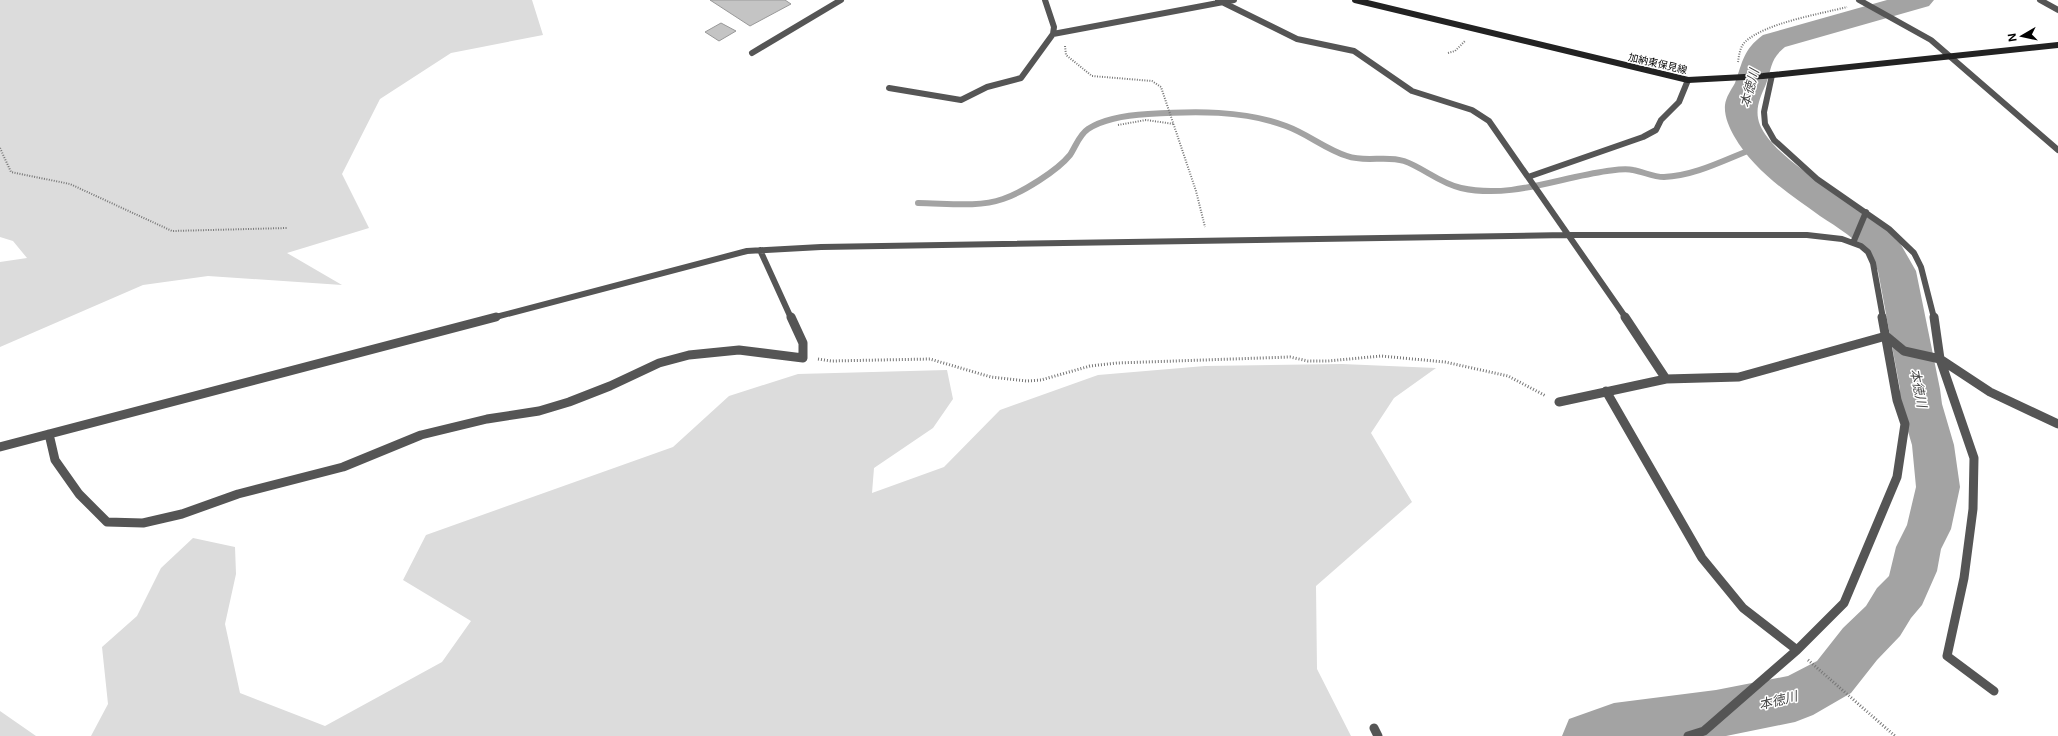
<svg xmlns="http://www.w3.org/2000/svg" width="2058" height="736" font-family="Inter,'Noto Sans JP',sans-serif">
	<rect width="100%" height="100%" fill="#fff"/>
	<path fill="#dcdcdc" d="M0,0H532L543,35L451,53L380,99L342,174L369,228L287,253L342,285L208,276L143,285L0,347V262L27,258L13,241L0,237Z
		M1342,364L1436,368L1394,398L1371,433L1412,502L1316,586L1317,669L1351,736H91L108,704L102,647L137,616L161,568L193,538L235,547L236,574L225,624L240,693L325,726L442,662L471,621L403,580L426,535L673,447L729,396L798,374L947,370L953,399L933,428L874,468L872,493L944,467L1000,410L1098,375L1205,366Z
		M0,711L36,736H0Z"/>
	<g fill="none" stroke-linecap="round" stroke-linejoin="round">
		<path stroke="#a3a3a3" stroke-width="6" d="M918,203C945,203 977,208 1003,199C1023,192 1057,171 1070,155C1076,146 1079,135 1088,129C1105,118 1129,115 1148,114C1194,111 1244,110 1286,126C1308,134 1325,149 1347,156C1366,163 1385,155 1404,161C1424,168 1439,183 1461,188C1511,199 1557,178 1607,171C1615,170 1625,168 1633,170C1644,172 1653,177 1664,177C1696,176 1728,158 1758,147"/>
		<path fill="#a3a3a3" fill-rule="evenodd" d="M1887,0H1934L1929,6L1785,47C1770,59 1772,68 1766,84C1760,98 1754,110 1760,125C1776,163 1858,202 1890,231L1900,243L1916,271L1940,389L1942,404L1954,445L1960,487L1951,529L1941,549L1937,571L1922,605L1911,618L1900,636L1877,660L1851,693L1813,715L1795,722L1726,736H1562L1569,719L1614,703L1716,690L1788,676L1817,661L1843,628L1866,606L1877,588L1889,576L1896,547L1907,525L1916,487L1912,445L1900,404V389L1878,271C1867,245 1843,231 1820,216C1788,193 1754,171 1734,136C1729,127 1724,116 1725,105C1726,97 1731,90 1735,83C1743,61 1743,50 1763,35Z"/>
	</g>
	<path fill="#c4c4c4" stroke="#999" d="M710,0H785L791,4L750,26Z
		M721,23L736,31L719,41L705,32Z"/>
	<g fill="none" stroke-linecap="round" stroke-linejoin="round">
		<path stroke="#777" stroke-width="2" stroke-dasharray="1 1.5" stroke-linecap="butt" d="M1065,46L1066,55L1092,76L1152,81L1161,87L1196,191L1205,227
			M1448,53L1455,51L1465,41
			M1738,62C1739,55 1740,47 1745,42C1765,23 1820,14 1847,7
			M1118,125L1146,120L1174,124
			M0,148L11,172L70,184L172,231L287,228"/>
		<path stroke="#777" stroke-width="3" stroke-dasharray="1 2" stroke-linecap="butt" d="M818,359L831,361L930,359L991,377L1027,381L1041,380L1090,366L1117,363L1290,357L1308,361H1328L1381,356L1445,362L1508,376L1546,396
			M1808,660L1895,736"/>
		<path stroke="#555" stroke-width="6" d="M1218,0L1297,39L1354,51L1412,91L1472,110L1489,121L1626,318
			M2040,0L2058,10
			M1053,34L1234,0
			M752,53L841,0
			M1772,75L1764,112L1765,124L1774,140L1817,179L1889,229L1914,253L1921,267L1934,318
			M889,88L961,100L987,87L1021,78L1053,34L1054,27L1045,0
			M1528,177L1643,137L1656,130L1661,120L1679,102L1688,80
			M1853,243L1866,212
			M760,250L791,318
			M492,318L747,251L821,247L1567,235H1807L1842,239L1861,246L1868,252L1873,263L1883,318"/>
		<path stroke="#555" stroke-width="9" d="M1625,317L1666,379
			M1934,317L1940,359L1974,458L1973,509L1964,578L1947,656L1994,691
			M1886,336L1904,351L1940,359L1990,392L2058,424
			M1606,391L1702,558L1743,608L1797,650
			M1559,402L1666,379L1739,377L1886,336
			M49,434L55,460L79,494L107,522L143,523L182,514L238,494L343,467L421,435L487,419L539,411L569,402L610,386L659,363L689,355L739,350L803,358V343L791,317
			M0,447L496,317
			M1374,728L1378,736
			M1688,736L1704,731L1797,650L1844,603L1897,477L1905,424L1897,400L1882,317"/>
		<path stroke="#555" stroke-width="6" d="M1859,0L1931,40L2058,150"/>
		<path stroke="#222" stroke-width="6" d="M1355,0L1688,80L1763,76L2058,45"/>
	</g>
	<g text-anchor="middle" stroke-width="3" stroke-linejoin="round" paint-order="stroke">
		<g font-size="10" fill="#000" stroke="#fff">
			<text transform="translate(1658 63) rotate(13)" y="4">加納東保見線</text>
		</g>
		<g font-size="13" font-style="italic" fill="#444" stroke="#fff">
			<text transform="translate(1749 88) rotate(-75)" y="5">本徳川</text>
			<text transform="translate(1919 388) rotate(79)" y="5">本徳川</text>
			<text transform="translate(1778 700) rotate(-14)" y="5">本徳川</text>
		</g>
	</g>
	<g transform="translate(2022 36) rotate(261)" stroke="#ffffff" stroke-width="3" paint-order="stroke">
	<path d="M0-3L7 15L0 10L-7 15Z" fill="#000000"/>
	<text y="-6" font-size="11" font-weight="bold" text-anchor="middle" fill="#000000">N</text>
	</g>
</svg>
